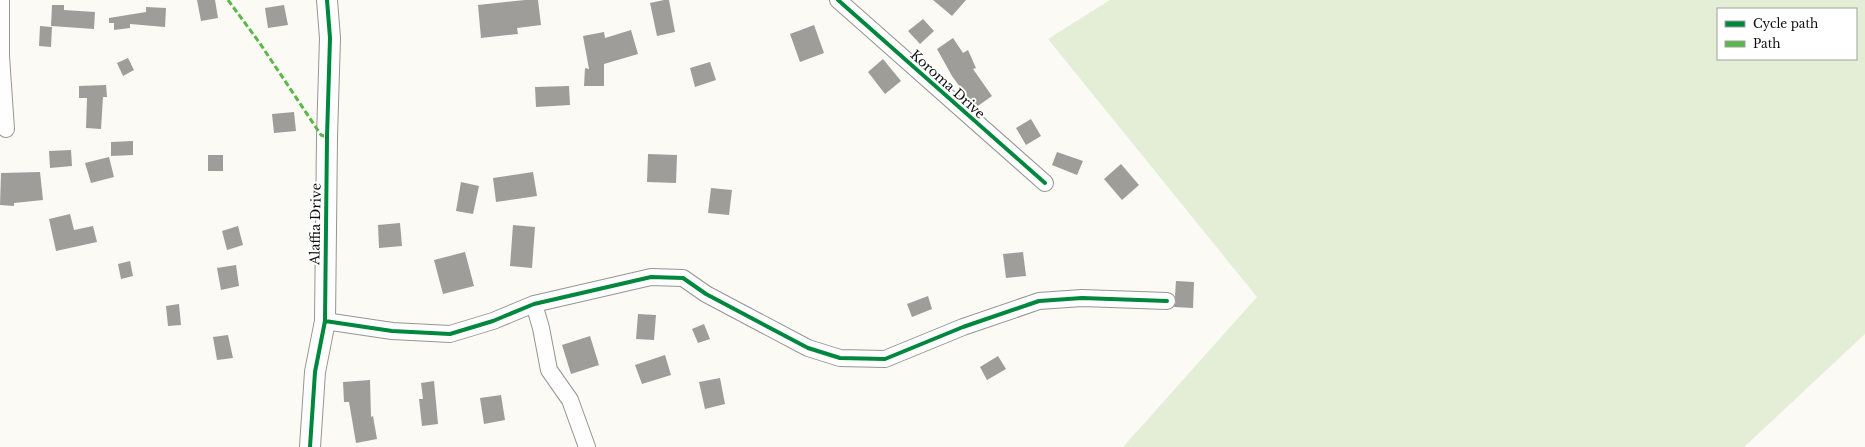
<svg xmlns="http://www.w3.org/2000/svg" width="1865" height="447" font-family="'Libre Baskerville',serif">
	<rect width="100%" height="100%" fill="#fbfaf5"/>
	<path fill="#e4eed7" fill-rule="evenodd" d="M1110,0H1865V334L1744,447H1123L1257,297L1048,39ZM1718,9H1856V59H1718Z"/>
	<path fill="#9f9d9a" d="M197,0H215L218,18L201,21Z
		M525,0H538L541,25L517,28L518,34L481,38L478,5Z
		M664,0H669L675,32L657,36L650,3Z
		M933,0H966L952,16Z
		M52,5H64V10L95,12L94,29L51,26Z
		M284,5L288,25L268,28L265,8Z
		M146,7L166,8L165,27L130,24V28L114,30V23H109V18L146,12Z
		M923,19L934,31L920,44L908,31Z
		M814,25L824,53L800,62L790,34Z
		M40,26L52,27L51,47L39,46Z
		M631,30L638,54L604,64V86H584L585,68L589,69L583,36L604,32L605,38Z
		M953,38L963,53L968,50L976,68L973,69L992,96L975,108L952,76L937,49Z
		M128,58L134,70L123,76L117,63Z
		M883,59L901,81L885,94L868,72Z
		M710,62L716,80L695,87L690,68Z
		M106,85L107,97H103L101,129L86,128L87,98H79V86Z
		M569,86L570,105L536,107L535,87Z
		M294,112L296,131L274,133L272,114Z
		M1031,119L1041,136L1026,145L1016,128Z
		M133,141V155L111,156V142Z
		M71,150L72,166L50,168L49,151Z
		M1057,152L1083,161L1077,175L1052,165Z
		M648,154L677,155L676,183L647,182Z
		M208,155H223V171H208Z
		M109,157L114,177L91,183L85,163Z
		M1121,164L1139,185L1122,200L1104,179Z
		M40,172L43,200L14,203V206L0,205L1,173Z
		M533,172L537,196L496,202L493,178Z
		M461,182L479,186L473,214L456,211Z
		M711,188L732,190L729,215L708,213Z
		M70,214L74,230L93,226L97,242L56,251L49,219Z
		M400,223L402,246L379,248L378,225Z
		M513,225L535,227L532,268L510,266Z
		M238,226L243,245L227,250L222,231Z
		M465,252L474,286L443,294L434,260Z
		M1023,252L1026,276L1006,278L1003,254Z
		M130,261L133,276L121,279L118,264Z
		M236,265L239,286L221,290L217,268Z
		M1176,281L1194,282L1193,308L1174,307L1176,302L1175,296Z
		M928,296L932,309L912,317L907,304Z
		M179,304L181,325L168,326L166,306Z
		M638,314L656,315L654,340L636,339Z
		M704,324L710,339L698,343L692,329Z
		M228,335L233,358L217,360L213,337Z
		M590,336L599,365L571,374L562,345Z
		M665,355L671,375L642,384L635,365Z
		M998,356L1006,369L987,380L980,367Z
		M720,378L725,404L705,409L699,382Z
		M370,380L371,417L373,416L377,439L356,443L349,402H344L343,382Z
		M434,381L438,424L422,426L419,399H423L421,383Z
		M501,395L505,420L484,424L480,398Z"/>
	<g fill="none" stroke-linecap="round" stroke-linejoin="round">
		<defs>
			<path id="minor" d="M1,0V56L6,129
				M838,0L1045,183
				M534,304L541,328L549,370L570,400L587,447
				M325,321L392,331L450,334L493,321L534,304L651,277L683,278L706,294L808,348L840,358L885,359L963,327L1039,301L1082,298L1167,301"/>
			<path id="tertiary" d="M310,447L315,372L325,321L327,137L330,38L327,0"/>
		</defs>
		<use href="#minor" stroke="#959593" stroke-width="18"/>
		<use href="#tertiary" stroke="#959593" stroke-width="22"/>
		<use href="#minor" stroke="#fefefe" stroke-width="16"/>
		<use href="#tertiary" stroke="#fefefe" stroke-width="20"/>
		<path stroke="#58b947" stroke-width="3" stroke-dasharray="6 3" stroke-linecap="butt" d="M228,0L259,42L321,135L327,137"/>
		<defs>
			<path id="cycleway" d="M838,0L1045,183
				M325,321L392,331L450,334L493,321L534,304L651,277L683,278L706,294L808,348L840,358L885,359L963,327L1039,301L1082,298L1167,301
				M310,447L315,372L325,321L327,137L330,38L327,0"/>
		</defs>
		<use href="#cycleway" stroke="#fff" stroke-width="6"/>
		<use href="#cycleway" stroke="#00873e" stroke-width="4"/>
	</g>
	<g text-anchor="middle" stroke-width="4" stroke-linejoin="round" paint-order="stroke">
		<g font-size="13" fill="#0f0f0f" stroke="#fff">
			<text transform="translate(948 84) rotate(42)" y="5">Koroma Drive</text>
			<text transform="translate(315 224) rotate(-89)" y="5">Alaffia Drive</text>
		</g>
	</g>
	<rect x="1717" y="8" width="140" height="52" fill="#ffffff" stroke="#9f9f9f"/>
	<rect x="1725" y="21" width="20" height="6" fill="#00873e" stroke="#9f9f9f"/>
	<text x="1753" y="28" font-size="12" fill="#0f0f0f">Cycle path</text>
	<rect x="1725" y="41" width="20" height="6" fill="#58b947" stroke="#9f9f9f"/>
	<text x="1753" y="48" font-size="12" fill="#0f0f0f">Path</text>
</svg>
